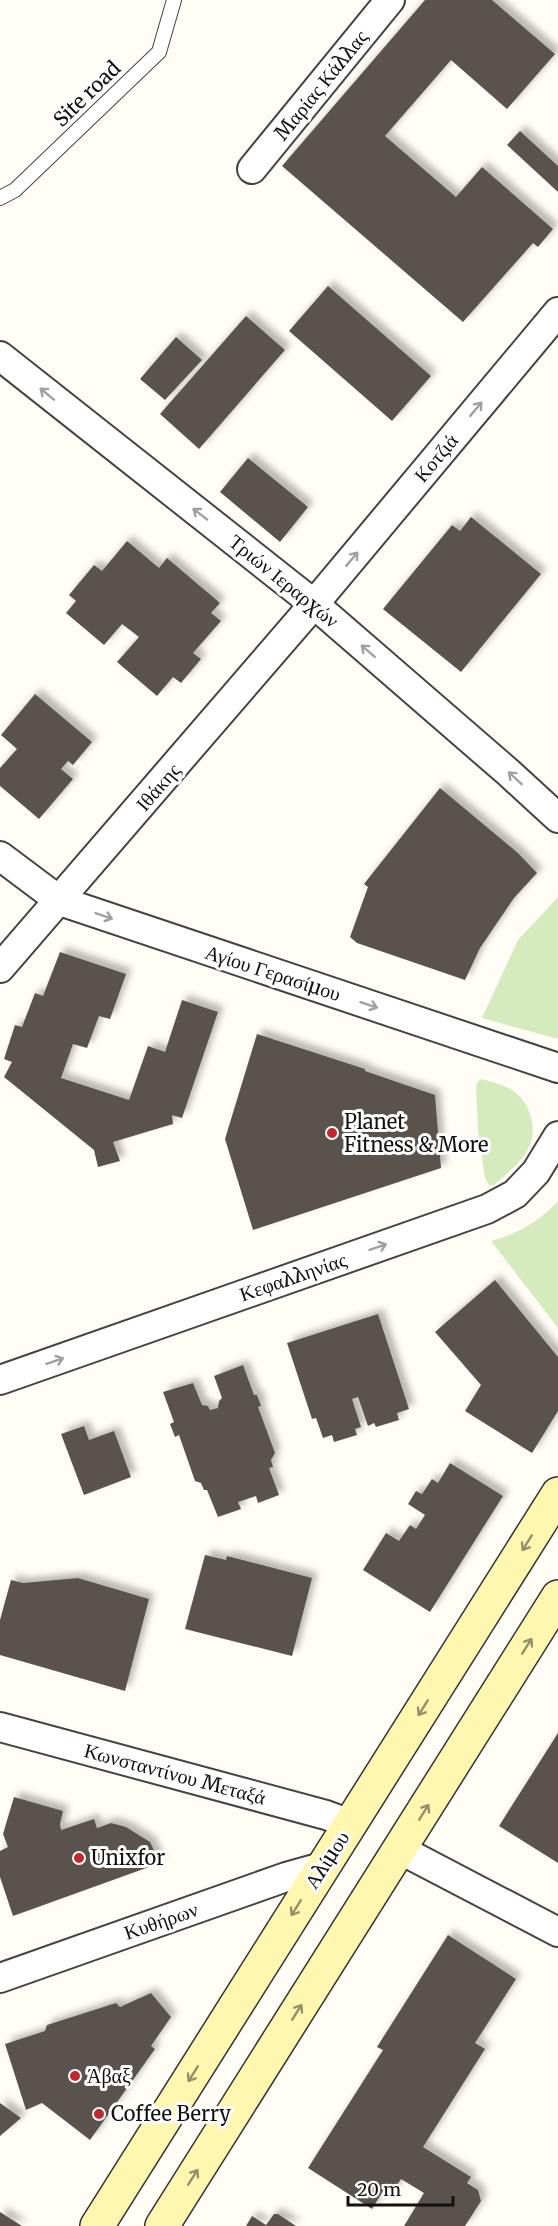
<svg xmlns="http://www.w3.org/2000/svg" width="558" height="2226" font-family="Merriweather,serif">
	<defs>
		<filter id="shadow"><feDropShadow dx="5.5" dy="-5.5" stdDeviation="3" flood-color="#0004"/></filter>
	</defs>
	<rect width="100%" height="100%" fill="#fffdf5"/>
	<path fill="#d5ebbd" d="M558,897V1039L482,1018L518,940Z
		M480,1079C491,1081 505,1085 515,1092C530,1103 538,1130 529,1147C522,1162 507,1174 494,1185H489L485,1178L478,1130L476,1085Z
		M558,1201V1328L491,1241C517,1234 539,1222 558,1201Z"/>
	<path fill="#5a524d" filter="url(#shadow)" d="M425,0H492L555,54L507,109L451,60L385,136L456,197L482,167L553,229L538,247L533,243L463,322L282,166Z
		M520,131L558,166V192L507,145Z
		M328,286L431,376L392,421L289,331Z
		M246,316L285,350L199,449L160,414Z
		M176,337L202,360L165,400L140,379Z
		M248,458L308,507L280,542L220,492Z
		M471,517L541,574L461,672L383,609L452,525L460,531Z
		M127,541L159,568L167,558L220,603L211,613L221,621L193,653L201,659L181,683L173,677L157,696L117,662L139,637L122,624L104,645L66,613L76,601L69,595L94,565L102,571Z
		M35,694L92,742L73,765L68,761L61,769L73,779L39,819L0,786V768L17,749L1,735Z
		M440,788L518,853L537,873L514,898L480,948L465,980L357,943L350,937L368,887L364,884Z
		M60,952L126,974L110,1019L99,1016L87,1048L73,1044L61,1078L129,1100L148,1046L165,1052L182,1000L218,1012L182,1118L172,1115L173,1124L113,1142L120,1161L98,1167L94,1150L4,1077L12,1062L4,1059L15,1025L22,1027L35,993L43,996Z
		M257,1034L365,1069V1071L435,1095L441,1168L253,1230L225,1139Z
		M495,1280L558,1357V1411L532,1453L465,1411L481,1385L435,1332Z
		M378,1314L409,1409L397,1413L399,1420L376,1427L374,1423L368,1426L358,1397L352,1399L361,1427L355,1429L357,1435L334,1442L332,1435L323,1438L316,1418L312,1419L287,1343Z
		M243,1365L254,1395H257L261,1406L258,1407L275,1453L271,1460L273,1467L269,1468L279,1495L258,1503L256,1496L238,1502L241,1509L218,1517L207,1490H204L201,1483L195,1481L179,1435L175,1437L170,1424L174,1422L163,1392L193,1383L202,1405L208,1406L210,1410L218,1408L219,1401L222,1398L214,1376Z
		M84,1426L89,1440L114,1431L131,1477L84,1495L61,1434Z
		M450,1463L503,1496L430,1612L363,1570L386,1533L399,1541L410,1525L416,1529L425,1515L408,1504L416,1491L422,1494L432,1479L438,1483Z
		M205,1555L226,1560L227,1556L312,1578L292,1656L185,1629Z
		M78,1578L149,1599L125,1691L0,1655V1620L11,1580L23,1583Z
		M558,1733V1863L499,1826Z
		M14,1797L63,1811L60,1824L61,1830L94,1819L97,1828L111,1823L126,1827L150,1842L160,1863L13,1916L0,1877V1851L8,1847L3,1834Z
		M448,1935L516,1979L475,2043L485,2049L423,2147L471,2177L467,2183L478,2190L481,2201L465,2226H404L424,2193L401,2179L390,2196L383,2191L372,2209L308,2168L383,2050L377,2047Z
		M151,1993L171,2017L151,2046L155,2049L90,2140L42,2103L26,2110L5,2044L45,2031L47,2025L116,2003L120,2007Z
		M0,2103L21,2118L0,2136Z
		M0,2212L22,2226H0Z
		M274,2214H278L296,2226H246L252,2216L266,2225Z"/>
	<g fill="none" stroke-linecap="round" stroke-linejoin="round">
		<defs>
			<path id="lane" d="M0,198L15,190L159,52L174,0"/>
			<path id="street" d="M252,169L390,0
				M0,356L314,604L509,773L558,818
				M0,856L60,901L558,1068
				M0,968L314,604L558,312
				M0,1380L487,1209L515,1194L536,1172L558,1136
				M0,1727L326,1815L350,1824
				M401,1850L558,1932
				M0,1978L286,1877L322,1867"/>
			<path id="secondary" d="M97,2226L558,1494
				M162,2226L558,1597"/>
		</defs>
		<use href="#lane" stroke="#444" stroke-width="16"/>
		<use href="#street" stroke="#444" stroke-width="32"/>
		<use href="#secondary" stroke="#333" stroke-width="36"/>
		<use href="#lane" stroke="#fff" stroke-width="14"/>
		<use href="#street" stroke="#fff" stroke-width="28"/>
		<use href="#secondary" stroke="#fff6b0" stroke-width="33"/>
	</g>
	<defs><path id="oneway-shaft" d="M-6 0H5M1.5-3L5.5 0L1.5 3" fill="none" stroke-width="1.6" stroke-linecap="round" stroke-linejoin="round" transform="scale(1.5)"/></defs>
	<g stroke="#a0a0a0">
		<use href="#oneway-shaft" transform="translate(47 394) rotate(-141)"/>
		<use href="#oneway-shaft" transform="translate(476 409) rotate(-50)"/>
		<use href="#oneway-shaft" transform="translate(200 514) rotate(-142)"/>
		<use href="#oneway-shaft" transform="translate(352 559) rotate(-50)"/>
		<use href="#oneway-shaft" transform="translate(368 651) rotate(-139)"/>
		<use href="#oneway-shaft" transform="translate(515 778) rotate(-137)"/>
		<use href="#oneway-shaft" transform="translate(104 916) rotate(19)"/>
		<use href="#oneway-shaft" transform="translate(369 1005) rotate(18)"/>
		<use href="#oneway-shaft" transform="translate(378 1247) rotate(-19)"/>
		<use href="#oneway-shaft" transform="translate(55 1361) rotate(-19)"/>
	</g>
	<g stroke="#948f68">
		<use href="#oneway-shaft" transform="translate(527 1543) rotate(122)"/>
		<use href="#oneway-shaft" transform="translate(527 1646) rotate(-58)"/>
		<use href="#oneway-shaft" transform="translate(423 1708) rotate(122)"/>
		<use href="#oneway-shaft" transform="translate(424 1812) rotate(-58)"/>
		<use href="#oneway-shaft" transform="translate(296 1908) rotate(122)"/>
		<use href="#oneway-shaft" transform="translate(297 2012) rotate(-58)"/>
		<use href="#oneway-shaft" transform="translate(193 2074) rotate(122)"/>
		<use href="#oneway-shaft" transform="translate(193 2177) rotate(-58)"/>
	</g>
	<g fill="#c4262e" stroke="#fff" stroke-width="2">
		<circle cx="332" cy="1133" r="6"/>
		<circle cx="79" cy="1858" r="6"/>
		<circle cx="75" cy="2076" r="6"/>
		<circle cx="99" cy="2114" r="6"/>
	</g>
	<g text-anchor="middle" stroke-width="6" stroke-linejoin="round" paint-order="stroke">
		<g font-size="20" fill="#111" stroke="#fff">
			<text transform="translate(321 85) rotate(-51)" y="7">Μαρίας Κάλλας</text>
			<text transform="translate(87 94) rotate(-44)" y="7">Site road</text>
			<text transform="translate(436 458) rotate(-50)" y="7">Κοτζιά</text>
			<text transform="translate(284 581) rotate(39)" y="7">Τριών Ιεραρχών</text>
			<text transform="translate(158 787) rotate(-49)" y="7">Ιθάκης</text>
			<text transform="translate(273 973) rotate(18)" y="7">Αγίου Γερασίμου</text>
			<text transform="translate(293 1277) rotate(-19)" y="7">Κεφαλληνίας</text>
			<text transform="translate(175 1774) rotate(15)" y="7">Κωνσταντίνου Μεταξά</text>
			<text transform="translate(327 1860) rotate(-57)" y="7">Αλίμου</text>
			<text transform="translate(161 1921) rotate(-19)" y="7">Κυθήρων</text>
		</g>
		<g font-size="20" fill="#111" stroke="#fff" text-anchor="start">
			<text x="344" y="1129">Planet<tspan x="344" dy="23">Fitness &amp; More</tspan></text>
			<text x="91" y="1865">Unixfor</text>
			<text x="87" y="2083">Άβαξ</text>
			<text x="111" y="2121">Coffee Berry</text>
		</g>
	</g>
	<path d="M348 2196v9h105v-9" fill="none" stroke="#111111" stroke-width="3"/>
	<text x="357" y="2196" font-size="18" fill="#111111" stroke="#ffffff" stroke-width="4.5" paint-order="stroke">20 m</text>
</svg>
